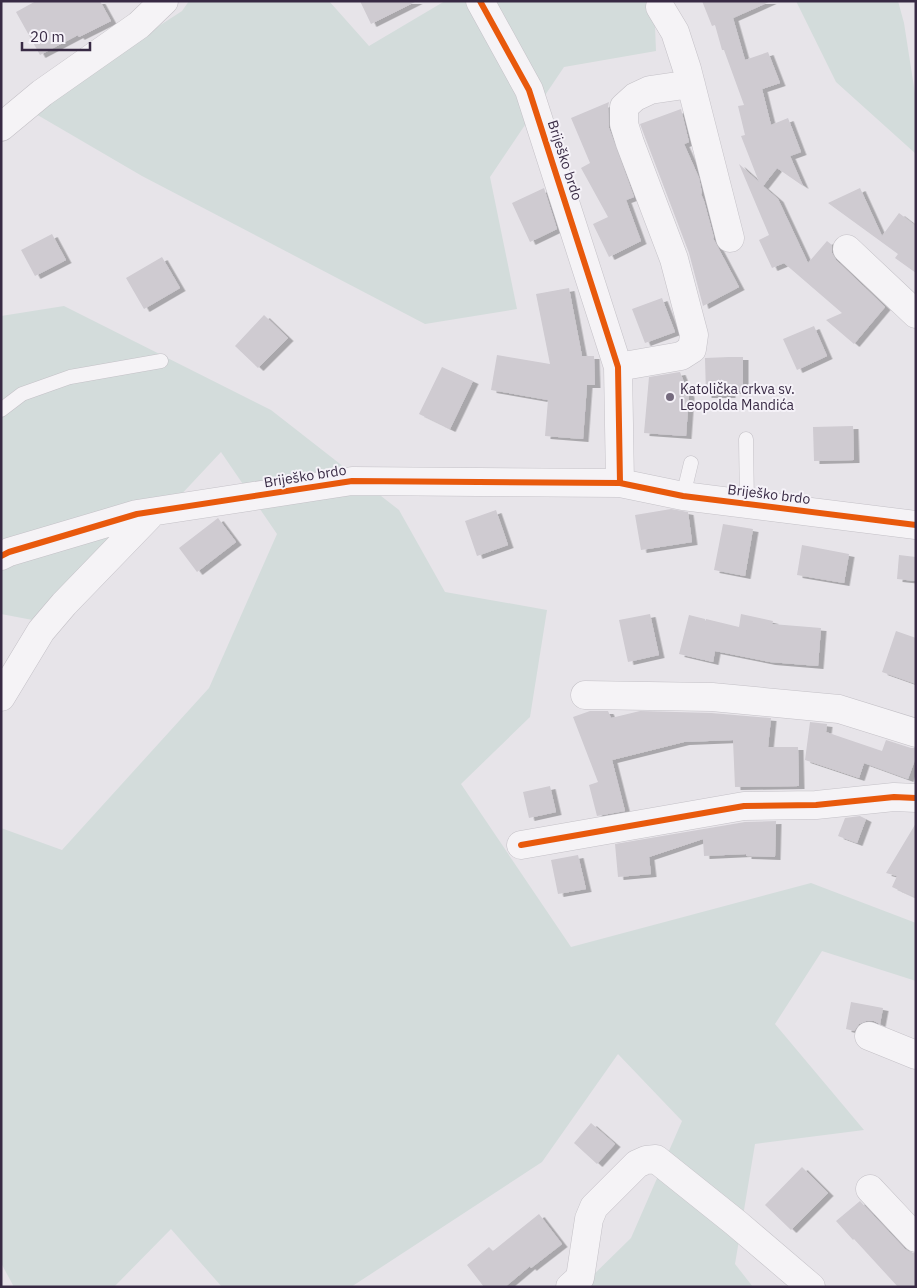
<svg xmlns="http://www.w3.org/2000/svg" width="917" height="1288" font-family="'IBM Plex Sans',sans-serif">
	<defs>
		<filter id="shadow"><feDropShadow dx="5.5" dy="3" stdDeviation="0" flood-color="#0004"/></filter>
	</defs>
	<rect width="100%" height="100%" fill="#e7e4e9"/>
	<path fill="#d3dcdb" d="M189,1H329L369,46L445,1H654L656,51L564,67L490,177L517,309L425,324L142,176L29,110L182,11Z
		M796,1H898L904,23L916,100V154L836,82Z
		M64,306L271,410L399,510L445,592L547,610L530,717L461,784L571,947L811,883L916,923V981L822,951L775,1024L864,1130L755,1144L735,1264L753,1287H581L631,1238L682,1121L618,1054L542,1162L351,1287H222L171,1229L114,1287H14L1,1263V828L62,850L209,688L277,534L221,452L59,625L1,614V316Z"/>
	<path fill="#cfcbd1" filter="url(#shadow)" d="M36,1H100L111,21L79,37L78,35L40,55L16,12Z
		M360,1H417L371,24Z
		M702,1H771L733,18L745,60L768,52L780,83L762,89L771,125L788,118L801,152L790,156L803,186L777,168L763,186L778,199L808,263L827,241L832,245V253L836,260L885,307L854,344L826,320L842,313L784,263L772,268L759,240L769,235L739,164L759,182L741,136L745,135L738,106L744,105L724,50H722L715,25L712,26Z
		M609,102L608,107L609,128L634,197L626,200L641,241L609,257L593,224L608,217L581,168L590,163L571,118Z
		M681,109L689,142L684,144L699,178L702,193L701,194L704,201L714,238H713L739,287L703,306L689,253L640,124Z
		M544,188L557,229L530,242L512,203Z
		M860,188L882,236L899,213L916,226V273L895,258L898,254L828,203Z
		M52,234L66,260L35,276L21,250Z
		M162,257L180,288L144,309L126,278Z
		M569,288L582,356H594L595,385H587L583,439L545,436L548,400L491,390L497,355L550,364L536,294Z
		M662,298L675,332L645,343L632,309Z
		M264,315L288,338L258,368L235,346Z
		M814,326L827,356L797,370L783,339Z
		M729,357H743V391H730V395H706L705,358Z
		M442,367L473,381L450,429L419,414Z
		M680,372L689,395L686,436L644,433L649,377Z
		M853,426L854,460L814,461L813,427Z
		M671,509L688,512L692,542L641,550L635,515Z
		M496,510L508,545L477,556L465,521Z
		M218,518L236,542L197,572L179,548Z
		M723,524L753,529L745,576L714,570Z
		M802,545L849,554L844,583L797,575Z
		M899,555L916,557V581L897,579Z
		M650,614L659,655L628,662L619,620Z
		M741,614L773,621L772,624L821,628L818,666L770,662L715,651L713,662L679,654L689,615L705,619V622L706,619L739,627Z
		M896,631L916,638V684L882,672Z
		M590,711H608L611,718L640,711L711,713L771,718L768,747H798L799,786L735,787L733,740L684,742L612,760L625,811L597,816L589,785L598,782L573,717Z
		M810,722L827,724L826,732L882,751L886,740L911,748H916V757L908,779L864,763L859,778L805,760Z
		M550,786L556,812L529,818L523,792Z
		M860,816L866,819L857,843L838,836L845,818Z
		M776,821L775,857L746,856V854L704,856L703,839L649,857L651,874L618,877L615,844L745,822Z
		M916,823V898L892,887L897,876L886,873Z
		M578,855L586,889L558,894L551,860Z
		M851,1002L883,1008L880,1024L874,1021H866L859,1024L854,1031L846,1029Z
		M591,1123L615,1144L597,1164L574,1143Z
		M802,1167L828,1193L791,1230L765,1205Z
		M860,1201L905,1249L911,1253H916V1287H898L854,1239L853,1240L836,1221Z
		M539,1214L562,1244L531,1268L530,1266L505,1287H484L467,1265L489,1247L493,1251Z"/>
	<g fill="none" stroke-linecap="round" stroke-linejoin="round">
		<defs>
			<path id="lane" d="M1,410L22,394L70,377L161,361
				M746,439L747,504
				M683,496L691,463"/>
			<path id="street" d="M480,1L529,90L618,367L620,483
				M660,7L675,32L687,69L730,238
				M1,127L42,93L139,25L164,1
				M847,249L916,314
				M618,367L681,356L692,349L694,335L674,259L630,143L624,124V107L635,97L650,90L691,84
				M1,556L9,552L137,514L352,481L620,483L683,496L916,525
				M585,695L712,697L839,709L916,733
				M1,697L41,631L64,604L153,512
				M521,845L744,806L816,805L894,797L916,798
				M869,1036L916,1055
				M870,1189L916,1238
				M570,1287L580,1278L589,1219L594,1207L637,1164L646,1160L656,1159L736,1223L811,1287"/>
		</defs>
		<use href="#lane" stroke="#c4c1c7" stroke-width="15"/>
		<use href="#street" stroke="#c4c1c7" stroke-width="29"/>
		<use href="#lane" stroke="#f5f3f6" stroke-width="14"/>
		<use href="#street" stroke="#f5f3f6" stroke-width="28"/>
		<defs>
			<path id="cycleway" d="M480,1L529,90L618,367L620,483
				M1,556L9,552L137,514L352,481L620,483L683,496L916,525
				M521,845L744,806L816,805L894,797L916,798"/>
		</defs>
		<use href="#cycleway" stroke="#f5f2f8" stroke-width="9"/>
		<use href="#cycleway" stroke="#e8590c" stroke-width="6"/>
	</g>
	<circle fill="#756b7e" stroke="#f5f2f8" stroke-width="2" cx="670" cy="397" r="5"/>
	<g text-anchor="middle" stroke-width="4" stroke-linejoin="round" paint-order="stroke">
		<g font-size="14" fill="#382a44" stroke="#f5f2f8">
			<text transform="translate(565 160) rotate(72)" y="5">Briješko brdo</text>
			<text transform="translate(305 476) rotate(-9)" y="5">Briješko brdo</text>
			<text transform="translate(769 494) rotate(7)" y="5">Briješko brdo</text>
		</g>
		<g font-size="14" fill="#382a44" stroke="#f5f2f8" text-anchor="start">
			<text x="680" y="394">Katolička crkva sv.<tspan x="680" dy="16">Leopolda Mandića</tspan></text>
		</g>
	</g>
	<rect width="917" height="1288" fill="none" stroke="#382a44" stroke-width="5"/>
	<path d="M22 42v8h68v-8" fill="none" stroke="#382a44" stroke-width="2.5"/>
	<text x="30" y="42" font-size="15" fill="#382a44" stroke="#f5f2f8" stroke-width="4" paint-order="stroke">20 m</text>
</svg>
